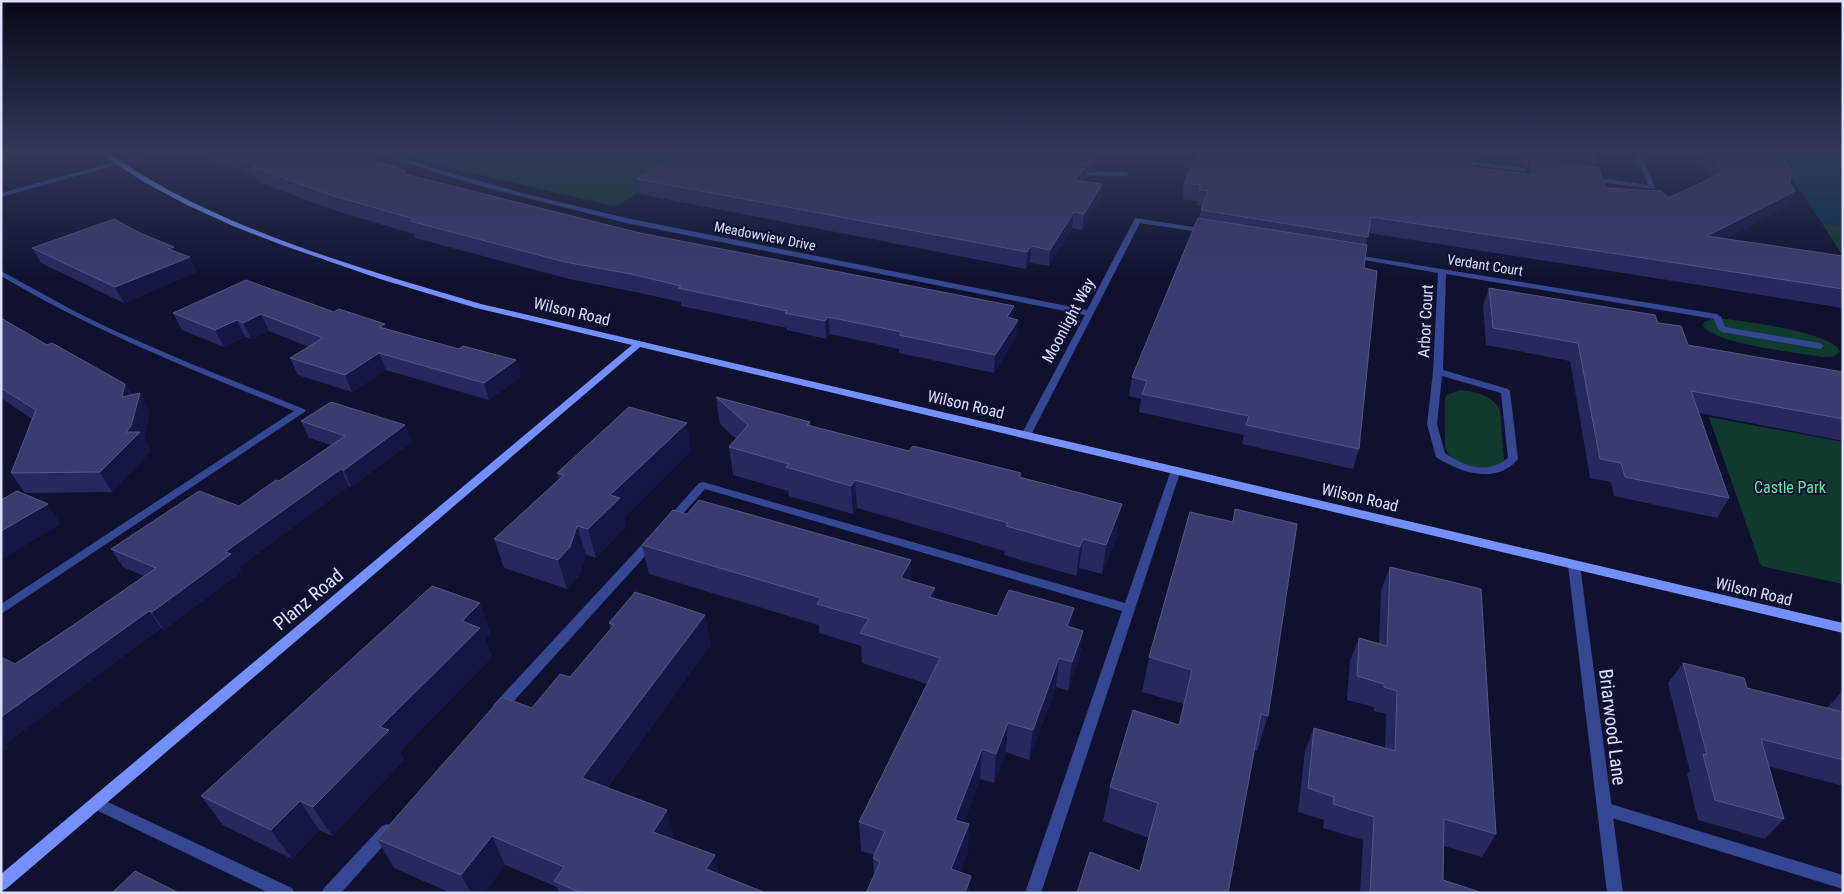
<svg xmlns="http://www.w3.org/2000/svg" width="1844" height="894" font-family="'Roboto Condensed',sans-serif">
	<rect width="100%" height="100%" fill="#0f112f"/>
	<path fill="#113a2f" d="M389,153H695L619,205L613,206Z
		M1822,223L1843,226V256Z
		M1716,318C1738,320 1834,332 1840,352L1832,357H1822C1796,352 1718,345 1703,326L1704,322Z
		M1460,390C1476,392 1492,395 1500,410L1504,460L1500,467C1482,472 1452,468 1445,447V399L1447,395Z
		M1709,417L1843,442V584L1761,566Z"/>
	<path fill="#053352" d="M1774,153H1843V226L1822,223Z"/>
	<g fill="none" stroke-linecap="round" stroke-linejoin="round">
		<path fill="#354793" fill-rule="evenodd" d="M1,271L76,312L113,330L189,363L304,409L306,411L1,614V604L294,411C194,371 94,331 1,276Z
			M1176,467L1181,470L1041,893H1025L1122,611L705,489L674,524H666L665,521L699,483L703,482L1125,603L1171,470Z
			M652,537L656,538L658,541L656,544L504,712L499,713L494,712L492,708L494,704L648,538Z
			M97,797L292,888L294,893H269L92,808L90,803L92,798Z
			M1604,802L1843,875V889L1599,814L1597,809L1599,804Z
			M387,824L392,826L394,831L392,836L341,893H322L324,888L382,826Z"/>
		<path fill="#354793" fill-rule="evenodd" d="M149,153H159L1,197V193Z
			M380,153H389L433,168L530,195L626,218L1087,310L1135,218L1206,229L1210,231L1206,233L1140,223L1031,435L1026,438L1021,435L1085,315L626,223L477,185L429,170Z
			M1635,153H1641L1655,188L1654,189L1591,181L1588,179L1591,177L1648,185Z
			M1462,160L1539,170L1542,172L1539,174L1460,163L1459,162Z
			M1071,172H1126L1129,174L1126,176L1073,175L1070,173Z
			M1350,254L1717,314L1721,317L1725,327L1820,343L1824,346L1820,349L1722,332L1718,329L1714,319L1446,274L1443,370L1508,389L1510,391L1518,459C1497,485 1460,473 1436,457L1427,424L1433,372L1438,273L1353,258H1350ZM1442,376L1501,393L1508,458C1487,475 1465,467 1445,453L1437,424Z
			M1574,561L1578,562L1580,565L1623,893H1607L1568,565L1570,562Z"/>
		<path fill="#7490ff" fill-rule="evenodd" d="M100,153H107C135,171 163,188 192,202C284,247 383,275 481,304L1843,623V633L640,347L6,889L1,891V874L632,345L476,308L380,279L282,245L233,226L187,205L142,181Z"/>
	</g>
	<path fill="#27285e" d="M199,153H350L406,174L640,233L1014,306L1013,319L1016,337L994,373L899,353V349L830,334L826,339L787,330V328L681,306V302L635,292L569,279L415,238L414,234L336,211L258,182L256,177L205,157Z
		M685,153H1102L1091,170H1087L1086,178L1084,182L1102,184L1100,200L1082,230L1072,228L1049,266L1030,263L1026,269L639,194L637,179Z
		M1352,153L1399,156L1400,153H1472L1474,167L1525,174L1527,167L1523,166L1520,153H1594L1597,160L1593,168L1605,188L1668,198L1710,179L1699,153H1780L1786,207L1725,239L1843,256V308L1636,275L1368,233L1366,245L1364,268L1359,449L1353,469L1242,444L1244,435L1139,412L1141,399L1129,396L1132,377L1199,218L1202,206L1196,205L1197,201L1182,199L1184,183L1352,156Z
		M140,233L174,247L176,252L197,272L124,303L41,263L32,248Z
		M1489,288L1658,323L1688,345L1843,372V441L1699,413L1729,498L1717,518L1614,496L1611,482L1590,478L1570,361L1486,345L1483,305Z
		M334,312L385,324L387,329L459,349L516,360L521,377L489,400L386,370L352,392L298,375L290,358L309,347L269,331L251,339L245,337L224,347L182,330L173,313Z
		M1,318L47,345L125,384L132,395L140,393L150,412L144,439L151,451L112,492L25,493L11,473L32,419L1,398Z
		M716,397L810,422L811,426L909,451L1021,473V478L1118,533L1102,574L1079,568L1076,576L1004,555L1005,551L857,508L853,514L789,496L788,491L733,475L729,447L736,439L720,424Z
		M301,421L405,425L412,442L351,487L349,486L239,567L241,572L164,630L161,628L5,744L8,748L1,753L15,664L69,628L144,576L123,567L111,549L239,506L279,481L331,445L309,438Z
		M691,450L624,517L626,526L596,558L586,555L579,576L567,589L504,568L494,539L559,479L557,473Z
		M1235,509L1268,716L1257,751L1255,750L1140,871L1149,838L1103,821L1110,787L1179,725L1184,704L1142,692L1149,657L1232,522Z
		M687,514L911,560V581L935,588L934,599L997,616L1071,627L1083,631L1079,660L1068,691L1056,687L1029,760L1006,752L994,783L980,779L964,822L968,853L874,875L873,858L874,855L861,851L859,822L927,684L862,663L861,646L819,633V625L649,574L642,545Z
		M1390,567L1496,834L1482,857L1444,846L1443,880L1483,893H1360L1363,840L1323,828L1324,820L1298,812L1305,751L1314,728L1385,748L1386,714L1374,711V707L1347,700L1350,661L1359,638L1379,643L1381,590Z
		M609,623L711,644L607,788L667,810L674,840L715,855L719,874L766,893H559L557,887L505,865L484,893H451L394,868L377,839L570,677L611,629Z
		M491,633L485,639L492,657L400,751L404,760L332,836L319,830L292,859L223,825L201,796Z
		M1683,663L1747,688L1827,708L1843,690V786L1768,766L1784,819L1765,839L1698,820L1687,774L1690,771L1668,683Z"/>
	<path fill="#151644" d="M1094,153H1102L1091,170L1093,155Z
		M1088,163L1086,178L1075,196L1076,180Z
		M1102,184L1100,200L1082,230L1084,214Z
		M1795,191L1786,207L1699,253L1707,236Z
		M1074,212L1072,228L1049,266L1050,250Z
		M1031,246L1030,263L1026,269L1027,252Z
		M174,247L181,261L190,257L197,272L124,303L115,287L168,249Z
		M1014,306L1013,323L1007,317Z
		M261,314L269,331L251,339L243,323Z
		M828,317L830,334L826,339L825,321Z
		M237,320L245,337L224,347L215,330Z
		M1018,320L1016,337L994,373L995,355Z
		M385,324L391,340L379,327Z
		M379,353L386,370L352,392L345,375Z
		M516,360L521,377L489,400L484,383Z
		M125,384L136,403L122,397Z
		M140,393L150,412L144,439L151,451L112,492L100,472L126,432Z
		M687,423L691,450L624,517L626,526L596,558L588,529L610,495Z
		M405,425L412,442L351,487L344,470Z
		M341,469L349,486L239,567L241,572L164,630L152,612L225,552Z
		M855,480L857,508L853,514L851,486Z
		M48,504L61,524L1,560V531Z
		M1122,504L1118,533L1102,574L1106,545Z
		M577,526L586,555L579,576L567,589L558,560Z
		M1083,539L1079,568L1076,576L1080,547Z
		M911,560V589L901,578Z
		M935,588L934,617L929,597Z
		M480,603L491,633L485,639L492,657L400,751L404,760L332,836L313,807L380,727L462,621Z
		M1074,608L1070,638L1067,626Z
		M149,611L161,628L5,744L8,748L1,753V717Z
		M705,615L711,644L592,808L582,778Z
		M1083,631L1079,660L1068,691L1072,662Z
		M1059,658L1056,687L1029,760L1033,730Z
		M1008,723L1006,752L994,783L996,754Z
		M982,749L980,779L954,849L955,820Z
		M300,801L319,830L292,859L271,830Z
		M667,810L675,839L661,861L653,832Z
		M969,824L968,853L952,893L951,869Z
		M492,836L505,865L484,893H471L461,875Z
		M715,855L721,884L706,869Z
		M971,876L970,893H965Z"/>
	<path fill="#3a3c6f" stroke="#545686" d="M226,153H350L404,170V174L640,233L1014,306L1007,317L1018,320L995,355L899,335L902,332L828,317L825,321L785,313L787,311L678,288L681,286L631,274L565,262L410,221L414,219L330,195L251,166L256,165Z
		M685,153H1017L1088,163L1076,180L1102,184L1084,214L1074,212L1050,250L1031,246L1027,252L637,179L675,154L681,155Z
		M1075,153H1094L1093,155Z
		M1198,153H1331L1352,156L1353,153H1376L1402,156V153H1472L1474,167L1533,175L1530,159L1599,168L1605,188L1661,191L1668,198L1722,173L1713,153H1780L1792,172L1790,183L1795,191L1707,236L1843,256V289L1644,258L1371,217L1368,237L1201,210L1208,191L1199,190L1201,185L1184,183Z
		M1541,153H1594L1597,160Z
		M1198,218L1367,245L1364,268L1377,271L1359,449L1246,425L1249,416L1142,394L1147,381L1132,377Z
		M114,219L140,233L174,247L168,249L190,257L115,287L32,248Z
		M246,280L334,312L339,309L385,324L379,327L459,349L463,346L516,360L484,383L379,353L345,375L290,358L323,338L261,314L243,323L237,320L215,330L173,313Z
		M1489,288L1655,315L1658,323L1681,326L1688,345L1843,372V419L1691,391L1729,498L1625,477L1621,463L1600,459L1578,343L1493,328Z
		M1,318L47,345L52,343L125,384L122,397L140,393L131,426L126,432H140L100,472L11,473L36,410L1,388Z
		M716,397L810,422L807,425L909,451L913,446L1021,473L1019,477L1122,504L1106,545L1083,539L1080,547L1006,526L1008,523L855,480L851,486L786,467L789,464L729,447L748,425Z
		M331,402L405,425L344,470L341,469L225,552L231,554L152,612L149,611L1,717V657L15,664L69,628L156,568L111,549L199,491L239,506L276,480L279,481L345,436L301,421Z
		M629,407L687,423L610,495L620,498L588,529L577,526L570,547L558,560L494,539L564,475L557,473Z
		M17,491L48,504L1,531V500Z
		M699,500L911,560L901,578L935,588L929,597L997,616L1009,590L1074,608L1067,626L1083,631L1072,662L1059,658L1033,730L1008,723L996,754L982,749L955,820L969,824L951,869L971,876L965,893H866L880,862L873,858L885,831L859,822L940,658L860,633L869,619L817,604L821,598L642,545L673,510L687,514Z
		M1235,509L1297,524L1268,716L1261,714L1228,893H1077L1090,852L1140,871L1158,803L1110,787L1133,710L1179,725L1192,670L1149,657L1190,512L1233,522Z
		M1390,567L1481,589L1496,834L1444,819L1443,880L1483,893H1370L1374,817L1333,804L1334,797L1308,788L1314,728L1395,751L1397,691L1384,687V684L1357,676L1359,638L1387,646Z
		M432,586L480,603L462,621L480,628L380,727L389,730L313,807L300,801L271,830L201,796Z
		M635,592L705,615L582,778L667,810L653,832L715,855L706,869L766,893H581L554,881L564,867L492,836L461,875L377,839L502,697L532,708L560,674L570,677L614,625L609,623Z
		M1683,663L1744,678L1747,688L1843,712V760L1761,739L1784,819L1715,800L1703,754L1707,755Z
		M135,871L179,893H112Z"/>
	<linearGradient id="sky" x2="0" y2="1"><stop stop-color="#08091a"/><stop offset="0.55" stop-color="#313858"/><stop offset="1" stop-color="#313858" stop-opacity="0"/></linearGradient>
	<rect width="1844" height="278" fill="url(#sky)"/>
	<g text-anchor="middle" stroke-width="4" stroke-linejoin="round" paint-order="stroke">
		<g font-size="14" fill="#dde1ff" stroke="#0f112f">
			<text transform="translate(765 236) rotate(11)" y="5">Meadowview Drive</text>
			<text transform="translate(1485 265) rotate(9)" y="5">Verdant Court</text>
		</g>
		<g font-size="16" fill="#dde1ff" stroke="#0f112f">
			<text transform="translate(572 311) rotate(13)" y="6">Wilson Road</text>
			<text transform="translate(1068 320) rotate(-62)" y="6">Moonlight Way</text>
			<text transform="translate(1425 321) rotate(-87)" y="6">Arbor Court</text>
			<text transform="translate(966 404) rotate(13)" y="6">Wilson Road</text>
			<text transform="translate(1360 497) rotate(13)" y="6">Wilson Road</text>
			<text transform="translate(1754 591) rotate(13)" y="6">Wilson Road</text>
		</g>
		<g font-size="16" fill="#5beea8" stroke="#0f112f">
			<text x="1790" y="493">Castle Park</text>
		</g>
		<g font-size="19" fill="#dde1ff" stroke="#0f112f">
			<text transform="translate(308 599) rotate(-40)" y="7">Planz Road</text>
			<text transform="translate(1613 727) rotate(83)" y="7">Briarwood Lane</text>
		</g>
	</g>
	<rect width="1844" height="894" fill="none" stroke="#dde1ff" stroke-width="5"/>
</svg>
